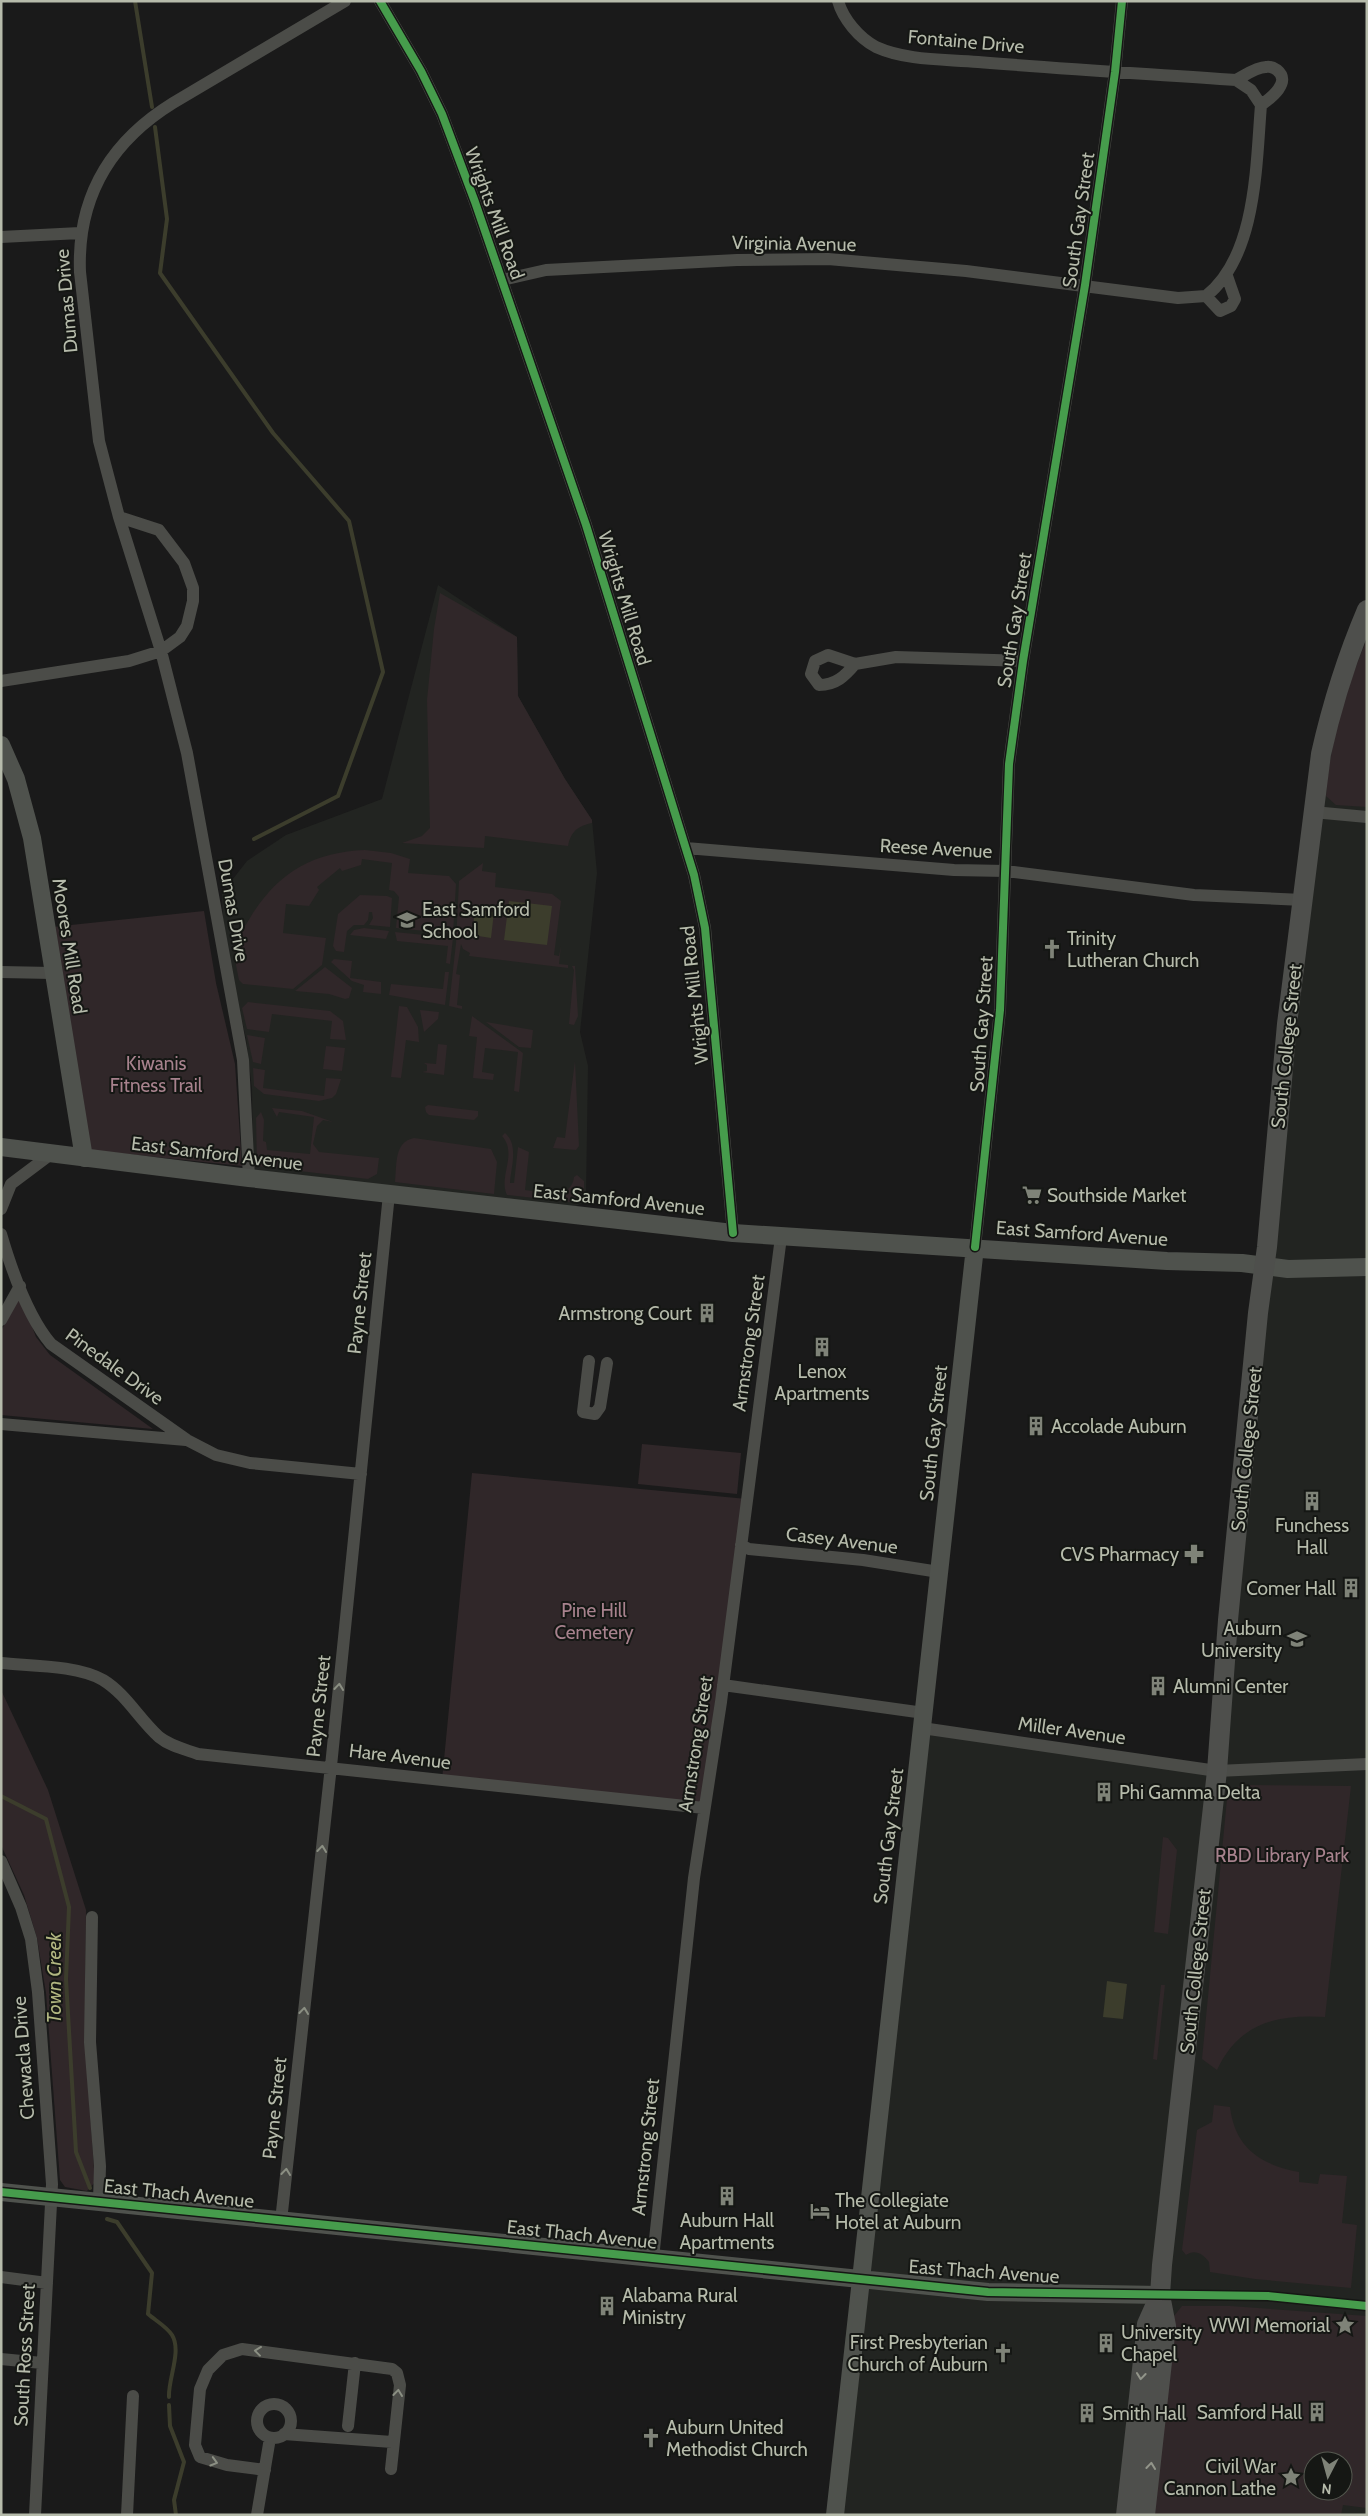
<svg xmlns="http://www.w3.org/2000/svg" width="1368" height="2516" font-family="Cabin,sans-serif">
	<rect width="100%" height="100%" fill="#1a1a1a"/>
	<path fill="#222421" fill-rule="evenodd" d="M438,585L517,637L518,696L565,779L592,820L597,873L580,1032L588,1066L586,1195L582,1203L574,1207L253,1170L252,1089L246,1038L224,947L222,893L247,861L286,835L382,799Z
		M1367,610V2515H835L922,1728L1217,1770L1313,812ZM1313,2461H1343V2491H1313Z"/>
	<path fill="#302729" fill-rule="evenodd" d="M440,593L517,637L518,696L565,779L592,820V823C578,826 571,831 568,846L485,836L484,848L402,843L422,836L430,828L427,700L434,629Z
		M1367,639V807L1336,805L1326,796C1329,746 1347,685 1367,639Z
		M365,850L391,853L410,859L408,873L449,876L456,884L453,934L396,928L399,897L394,891L389,890L392,863L362,859L361,865L342,871L340,868L317,887L319,890L309,906L286,904L283,933L326,938L322,965L293,989L243,984L239,980C237,970 234,958 235,949C237,937 244,928 250,918C277,873 313,852 365,850Z
		M483,863L482,871L496,873L495,887L552,894L561,901L554,955L559,956L561,946L559,964L568,965V968L469,956L470,953L463,949L461,944L456,974L460,975L457,1005L462,1006V1009L449,1006L456,943L459,881Z
		M360,895L387,896L392,898L390,927L369,925L373,918L372,912H369L368,920L364,925H354L347,931L344,952L336,951L333,946L338,914Z
		M204,911L216,983L235,1064L242,1166L88,1150L52,927Z
		M364,928L389,931L386,939L350,935L354,930Z
		M395,932L453,938L450,964L446,963L448,946L397,941Z
		M334,959L352,961L350,978L381,982V994L363,992L364,985L352,981L331,962Z
		M572,966H575L578,1016L574,1025L569,1024L574,970Z
		M325,967L352,988L349,998L345,999L329,994L295,991Z
		M445,972H449L445,1005L389,995L391,984L443,989Z
		M248,1002L330,1011L343,1021L346,1040L330,1039L332,1021L272,1014L269,1032L247,1029L242,1008Z
		M399,1006L407,1007L418,1027L419,1042L406,1040L401,1078L391,1077Z
		M420,1010L439,1012L438,1019L424,1032Z
		M472,1016L523,1053L519,1092L514,1091L518,1052L485,1048L482,1072L494,1074L493,1080L473,1078L477,1037L469,1036Z
		M486,1022L533,1030L531,1048L519,1047Z
		M247,1035L265,1038L261,1064L253,1062Z
		M438,1044L447,1045L444,1075L422,1072L427,1071V1065L424,1063L436,1064Z
		M326,1046L345,1048L342,1071L323,1069Z
		M575,1061L579,1146L576,1150L553,1148L557,1137L565,1138Z
		M253,1068L265,1070L263,1088L324,1096L326,1078L341,1079L336,1094L332,1098L319,1101L264,1094L254,1086Z
		M428,1105L478,1111V1116L474,1120L429,1115L426,1112L425,1107Z
		M272,1108L302,1111L333,1122L323,1120L317,1126L313,1144L319,1152L379,1158L377,1174L368,1179L257,1166L256,1118L261,1112L264,1120L263,1141L266,1142L267,1150L310,1154L314,1117L279,1112L277,1117Z
		M505,1133C519,1145 511,1167 510,1183H514L518,1147L529,1152L525,1190C543,1192 571,1201 574,1177L577,1175L584,1181C584,1190 586,1197 579,1203L507,1195C498,1177 518,1154 502,1136Z
		M414,1138L491,1149L497,1162L494,1194L395,1182C397,1164 394,1142 414,1138Z
		M20,1295L36,1337L50,1355L153,1429L1,1415V1331Z
		M642,1444L741,1453L737,1494L638,1484Z
		M472,1473L747,1499L704,1808L442,1780Z
		M1,1690L48,1790L86,1910L85,2041L95,2182L87,2191L65,2187L60,2180L46,1993L37,1938L24,1895L1,1845Z
		M1243,1785L1351,1786L1325,2017C1277,2014 1239,2023 1217,2070L1202,2059L1227,1799L1229,1790Z
		M1163,1837L1168,1838L1177,1850L1168,1934L1154,1932Z
		M1161,1985H1165L1157,2060L1153,2059Z
		M1214,2105L1230,2107C1235,2148 1261,2165 1299,2172V2182L1318,2184L1320,2174L1347,2176L1342,2223L1357,2225L1351,2288L1255,2279L1210,2272L1209,2262C1203,2254 1195,2249 1186,2255L1182,2250L1197,2130L1212,2122Z
		M1182,2306H1230L1367,2316V2508L1343,2505L1341,2515H1150L1174,2316ZM1313,2461H1343V2491H1313Z"/>
	<path fill="#3c3d2c" d="M509,901L552,906L547,945L504,940Z
		M475,910L494,912L491,938L472,935Z
		M1107,1981L1127,1984L1123,2019L1103,2017Z"/>
	<g fill="none" stroke-linecap="round" stroke-linejoin="round">
		<path stroke="#3c3d2c" stroke-width="4" d="M135,1L152,107
			M155,127L167,219L160,273L273,433L349,521L383,672L338,796L254,839
			M1,1796L46,1819L69,1907L66,1979L76,2152L90,2188
			M107,2219L117,2222L152,2273L148,2314C155,2320 167,2327 172,2335C182,2351 168,2379 169,2397
			M169,2405L170,2426L184,2462L174,2500L176,2515"/>
		<path stroke="#4b4c48" stroke-width="12" d="M380,1L421,71L442,114L475,202L586,525L694,875L705,928L733,1233
			M1236,80C1244,76 1256,67 1266,67C1270,66 1274,68 1277,70C1292,82 1271,98 1261,105
			M1,237L80,233
			M502,280L546,270L737,260L828,259L966,271L1178,298L1206,296C1257,256 1256,164 1261,105L1251,90L1236,80C1150,74 1064,69 978,62C945,59 907,61 876,47C859,38 843,19 838,1
			M1206,296L1220,311L1231,306L1235,299L1227,276
			M119,517L161,651L187,753L243,1060L249,1178
			M828,655L855,664C845,676 836,685 819,685L811,674L815,661Z
			M855,664L896,657L1023,661
			M1,681L129,661L161,651L180,637L187,626L193,601V588L184,563L159,530L119,517L99,441L80,272C77,197 110,142 173,103L345,1
			M1313,812L1367,817
			M686,848L954,870L1006,871L1194,895L1303,900
			M1,972L52,973
			M1,1209L11,1184L51,1154
			M1,1234C11,1268 28,1317 51,1344L187,1440L216,1455L250,1463L361,1474
			M975,1247L1000,1010L1009,764L1023,661L1085,285L1115,72L1122,1
			M1,1320L20,1286
			M589,1361L583,1412L595,1414L600,1407L607,1363
			M1,1424L186,1440
			M741,1545L749,1549L863,1560L939,1572
			M1,1663C30,1666 77,1665 103,1680C126,1694 139,1719 159,1737C170,1746 184,1749 198,1754L704,1808
			M723,1685L924,1713
			M922,1728L1217,1771L1367,1764
			M1,1861L21,1907L31,1939L38,1992L52,2184L35,2515
			M92,1917L90,2042L100,2166L99,2201
			M281,2221L331,1766L389,1194
			M653,2258L694,1878L721,1702L781,1237
			M1,2277L47,2283
			M1,2359L42,2363
			M257 2421a17 17 0 1 1 34 0a17 17 0 1 1-34 0Z
			M348,2426L355,2363
			M284,2434L392,2442
			M265,2470L227,2465L200,2457L195,2445L200,2389L208,2370L223,2355L242,2349L392,2369L397,2373L400,2385L391,2469
			M127,2515L133,2396
			M257,2515L270,2438"/>
		<path stroke="#4f524d" stroke-width="18" d="M1,745L16,779L32,838L84,1158
			M1,1147L249,1178L733,1233L1167,1261L1242,1263L1288,1269L1367,1267
			M1,2192L988,2292L1160,2295
			M835,2515L975,1247"/>
		<path stroke="#4e4f4c" stroke-width="20" d="M1126,2515L1147,2324L1160,2295
			M1145,2515L1166,2326L1160,2295L1162,2265L1217,1771L1228,1620L1258,1313L1267,1247L1287,1024L1321,754C1332,705 1347,657 1367,610"/>
		<defs>
			<path id="cycleway" d="M380,1L421,71L442,114L475,202L586,525L694,875L705,928L733,1233
				M975,1247L1000,1010L1009,764L1023,661L1085,285L1115,72L1122,1
				M1,2192L988,2292L1268,2296L1367,2306"/>
		</defs>
		<use href="#cycleway" stroke="#151714" stroke-width="11"/>
		<use href="#cycleway" stroke="#469c4c" stroke-width="8"/>
	</g>
	<defs><path id="oneway-chevron" d="M-2-3.5L2.5 0L-2 3.5" fill="none" stroke-width="1.6" stroke-linecap="round" stroke-linejoin="round" transform="scale(1.25)"/></defs>
	<g stroke="#8b8f83">
		<use href="#oneway-chevron" transform="translate(339 1687) rotate(-84)"/>
		<use href="#oneway-chevron" transform="translate(322 1849) rotate(-84)"/>
		<use href="#oneway-chevron" transform="translate(304 2011) rotate(-84)"/>
		<use href="#oneway-chevron" transform="translate(286 2172) rotate(-84)"/>
		<use href="#oneway-chevron" transform="translate(258 2351) rotate(-173)"/>
		<use href="#oneway-chevron" transform="translate(398 2393) rotate(-83)"/>
		<use href="#oneway-chevron" transform="translate(214 2462) rotate(16)"/>
	</g>
	<g stroke="#92958a">
		<use href="#oneway-chevron" transform="translate(1141 2376) rotate(96)"/>
		<use href="#oneway-chevron" transform="translate(1151 2466) rotate(-84)"/>
	</g>
	<defs>
		<symbol id="school-bare" viewBox="-9 -9 18 18"><path d="M0-5L7-2L0 1L-7-2ZM-4 1L0 2.5L4 1V4Q0 6-4 4Z" fill="#7f8378" stroke="#151714" stroke-width="2.5" paint-order="stroke"/></symbol>
		<symbol id="church-bare" viewBox="-9 -9 18 18"><path d="M-1.2-6h2.4v3.5h3.3v2.4h-3.3V6h-2.4V-.1h-3.3v-2.4h3.3Z" fill="#7f8378" stroke="#151714" stroke-width="2.5" paint-order="stroke"/></symbol>
		<symbol id="supermarket-bare" viewBox="-9 -9 18 18"><path d="M-6-5.5h2.5l.6 2H6L4.5 2H-2.5L-4.4-4H-6ZM-1.5 3.2a1.3 1.3 0 1 0 .1 0ZM3 3.2a1.3 1.3 0 1 0 .1 0Z" fill="#7f8378" stroke="#151714" stroke-width="2.5" paint-order="stroke"/></symbol>
		<symbol id="building-bare" viewBox="-9 -9 18 18"><path d="M-4-6H4V6H1V3H-1V6H-4ZM-2.5-4.3h1.7v1.8h-1.7ZM.8-4.3h1.7v1.8H.8ZM-2.5-1h1.7V.8h-1.7ZM.8-1h1.7V.8H.8Z" fill="#7f8378" stroke="#151714" stroke-width="2.5" paint-order="stroke"/></symbol>
		<symbol id="pharmacy-bare" viewBox="-9 -9 18 18"><path d="M-2-6h4v4h4v4h-4v4h-4v-4h-4v-4h4Z" fill="#7f8378" stroke="#151714" stroke-width="2.5" paint-order="stroke"/></symbol>
		<symbol id="university-bare" viewBox="-9 -9 18 18"><path d="M0-5L7-2L0 1L-7-2ZM-4 1L0 2.5L4 1V4Q0 6-4 4Z" fill="#7f8378" stroke="#151714" stroke-width="2.5" paint-order="stroke"/></symbol>
		<symbol id="hotel-bare" viewBox="-9 -9 18 18"><path d="M-6-4.5h1.5V1H6V5H4.5V3h-9V5H-6ZM-4 0a1.8 1.8 0 1 1 3.6 0ZM.5 0V-2.5h3Q6-2.5 6 0Z" fill="#7f8378" stroke="#151714" stroke-width="2.5" paint-order="stroke"/></symbol>
		<symbol id="sight-bare" viewBox="-9 -9 18 18"><path d="M0-6L1.8-2.2L6-1.7L2.9 1.2L3.7 5.4L0 3.3L-3.7 5.4L-2.9 1.2L-6-1.7L-1.8-2.2Z" fill="#7f8378" stroke="#151714" stroke-width="2.5" paint-order="stroke"/></symbol>
	</defs>
	<g fill-rule="evenodd">
		<use href="#school-bare" x="393" y="906" width="28" height="28"/>
		<use href="#church-bare" x="1038" y="935" width="28" height="28"/>
		<use href="#supermarket-bare" x="1018" y="1181" width="28" height="28"/>
		<use href="#building-bare" x="693" y="1299" width="28" height="28"/>
		<use href="#building-bare" x="808" y="1333" width="28" height="28"/>
		<use href="#building-bare" x="1022" y="1412" width="28" height="28"/>
		<use href="#building-bare" x="1298" y="1487" width="28" height="28"/>
		<use href="#pharmacy-bare" x="1180" y="1540" width="28" height="28"/>
		<use href="#building-bare" x="1337" y="1574" width="28" height="28"/>
		<use href="#university-bare" x="1283" y="1625" width="28" height="28"/>
		<use href="#building-bare" x="1144" y="1672" width="28" height="28"/>
		<use href="#building-bare" x="1090" y="1778" width="28" height="28"/>
		<use href="#building-bare" x="713" y="2182" width="28" height="28"/>
		<use href="#hotel-bare" x="806" y="2197" width="28" height="28"/>
		<use href="#building-bare" x="593" y="2292" width="28" height="28"/>
		<use href="#sight-bare" x="1331" y="2311" width="28" height="28"/>
		<use href="#building-bare" x="1092" y="2329" width="28" height="28"/>
		<use href="#church-bare" x="989" y="2339" width="28" height="28"/>
		<use href="#building-bare" x="1303" y="2398" width="28" height="28"/>
		<use href="#building-bare" x="1073" y="2399" width="28" height="28"/>
		<use href="#church-bare" x="637" y="2424" width="28" height="28"/>
		<use href="#sight-bare" x="1277" y="2463" width="28" height="28"/>
	</g>
	<g text-anchor="middle" stroke-width="4" stroke-linejoin="round" paint-order="stroke">
		<g font-size="19" fill="#b6bbab" stroke="#151714">
			<text transform="translate(966 41) rotate(5)" y="7">Fontaine Drive</text>
			<text transform="translate(495 213) rotate(70)" y="7">Wrights Mill Road</text>
			<text transform="translate(1078 220) rotate(-82)" y="7">South Gay Street</text>
			<text transform="translate(794 243) rotate(1)" y="7">Virginia Avenue</text>
			<text transform="translate(66 301) rotate(-95)" y="7">Dumas Drive</text>
			<text transform="translate(625 598) rotate(73)" y="7">Wrights Mill Road</text>
			<text transform="translate(1014 620) rotate(-81)" y="7">South Gay Street</text>
			<text transform="translate(936 848) rotate(3)" y="7">Reese Avenue</text>
			<text transform="translate(234 910) rotate(80)" y="7">Dumas Drive</text>
			<text transform="translate(70 946) rotate(81)" y="7">Moores Mill Road</text>
			<text transform="translate(694 995) rotate(-96)" y="7">Wrights Mill Road</text>
			<text transform="translate(981 1024) rotate(-86)" y="7">South Gay Street</text>
			<text transform="translate(1286 1046) rotate(-84)" y="7">South College Street</text>
			<text transform="translate(217 1153) rotate(7)" y="7">East Samford Avenue</text>
			<text transform="translate(619 1199) rotate(6)" y="7">East Samford Avenue</text>
			<text transform="translate(1082 1233) rotate(4)" y="7">East Samford Avenue</text>
			<text transform="translate(359 1303) rotate(-84)" y="7">Payne Street</text>
			<text transform="translate(748 1343) rotate(-82)" y="7">Armstrong Street</text>
			<text transform="translate(115 1366) rotate(36)" y="7">Pinedale Drive</text>
			<text transform="translate(933 1433) rotate(-84)" y="7">South Gay Street</text>
			<text transform="translate(1246 1449) rotate(-84)" y="7">South College Street</text>
			<text transform="translate(842 1540) rotate(7)" y="7">Casey Avenue</text>
			<text transform="translate(318 1706) rotate(-84)" y="7">Payne Street</text>
			<text transform="translate(1072 1730) rotate(8)" y="7">Miller Avenue</text>
			<text transform="translate(695 1744) rotate(-81)" y="7">Armstrong Street</text>
			<text transform="translate(400 1756) rotate(7)" y="7">Hare Avenue</text>
			<text transform="translate(888 1836) rotate(-83)" y="7">South Gay Street</text>
			<text transform="translate(1195 1971) rotate(-84)" y="7">South College Street</text>
			<text transform="translate(23 2058) rotate(-94)" y="7">Chewacla Drive</text>
			<text transform="translate(274 2108) rotate(-84)" y="7">Payne Street</text>
			<text transform="translate(645 2147) rotate(-84)" y="7">Armstrong Street</text>
			<text transform="translate(179 2193) rotate(6)" y="7">East Thach Avenue</text>
			<text transform="translate(582 2234) rotate(6)" y="7">East Thach Avenue</text>
			<text transform="translate(984 2271) rotate(4)" y="7">East Thach Avenue</text>
			<text transform="translate(24 2355) rotate(-87)" y="7">South Ross Street</text>
		</g>
		<g font-size="19" fill="#b6bbab" stroke="#151714" text-anchor="start">
			<text x="422" y="916">East Samford<tspan x="422" dy="22">School</tspan></text>
			<text x="1067" y="945">Trinity<tspan x="1067" dy="22">Lutheran Church</tspan></text>
			<text x="1047" y="1202">Southside Market</text>
			<text x="692" y="1320" text-anchor="end">Armstrong Court</text>
			<text x="822" y="1378" text-anchor="middle">Lenox<tspan x="822" dy="22">Apartments</tspan></text>
			<text x="1051" y="1433">Accolade Auburn</text>
			<text x="1312" y="1532" text-anchor="middle">Funchess<tspan x="1312" dy="22">Hall</tspan></text>
			<text x="1179" y="1561" text-anchor="end">CVS Pharmacy</text>
			<text x="1336" y="1595" text-anchor="end">Comer Hall</text>
			<text x="1282" y="1635" text-anchor="end">Auburn<tspan x="1282" dy="22">University</tspan></text>
			<text x="1173" y="1693">Alumni Center</text>
			<text x="1119" y="1799">Phi Gamma Delta</text>
			<text x="835" y="2207">The Collegiate<tspan x="835" dy="22">Hotel at Auburn</tspan></text>
			<text x="727" y="2227" text-anchor="middle">Auburn Hall<tspan x="727" dy="22">Apartments</tspan></text>
			<text x="622" y="2302">Alabama Rural<tspan x="622" dy="22">Ministry</tspan></text>
			<text x="1330" y="2332" text-anchor="end">WWI Memorial</text>
			<text x="1121" y="2339">University<tspan x="1121" dy="22">Chapel</tspan></text>
			<text x="988" y="2349" text-anchor="end">First Presbyterian<tspan x="988" dy="22">Church of Auburn</tspan></text>
			<text x="1302" y="2419" text-anchor="end">Samford Hall</text>
			<text x="1102" y="2420">Smith Hall</text>
			<text x="666" y="2434">Auburn United<tspan x="666" dy="22">Methodist Church</tspan></text>
			<text x="1276" y="2473" text-anchor="end">Civil War<tspan x="1276" dy="22">Cannon Lathe</tspan></text>
		</g>
		<g font-size="19" fill="#a7828d" stroke="#151714">
			<text x="156" y="1070">Kiwanis<tspan x="156" dy="22">Fitness Trail</tspan></text>
			<text x="594" y="1617">Pine Hill<tspan x="594" dy="22">Cemetery</tspan></text>
			<text x="1282" y="1862">RBD Library Park</text>
		</g>
		<g font-size="20" font-style="italic" fill="#b2b781" stroke="#151714">
			<text transform="translate(54 1978) rotate(-90)" y="7">Town Creek</text>
		</g>
	</g>
	<rect width="1368" height="2516" fill="none" stroke="#b6bbab" stroke-width="5"/>
	<g transform="translate(1328 2476) rotate(186)"><circle r="24" fill="#151714" stroke="#555950"/>
	<path d="M0-4L9 19L0 12L-9 19Z" fill="#7f8378"/>
	<text y="-8" font-size="14" font-weight="bold" text-anchor="middle" fill="#b6bbab">N</text>
	</g>
</svg>
